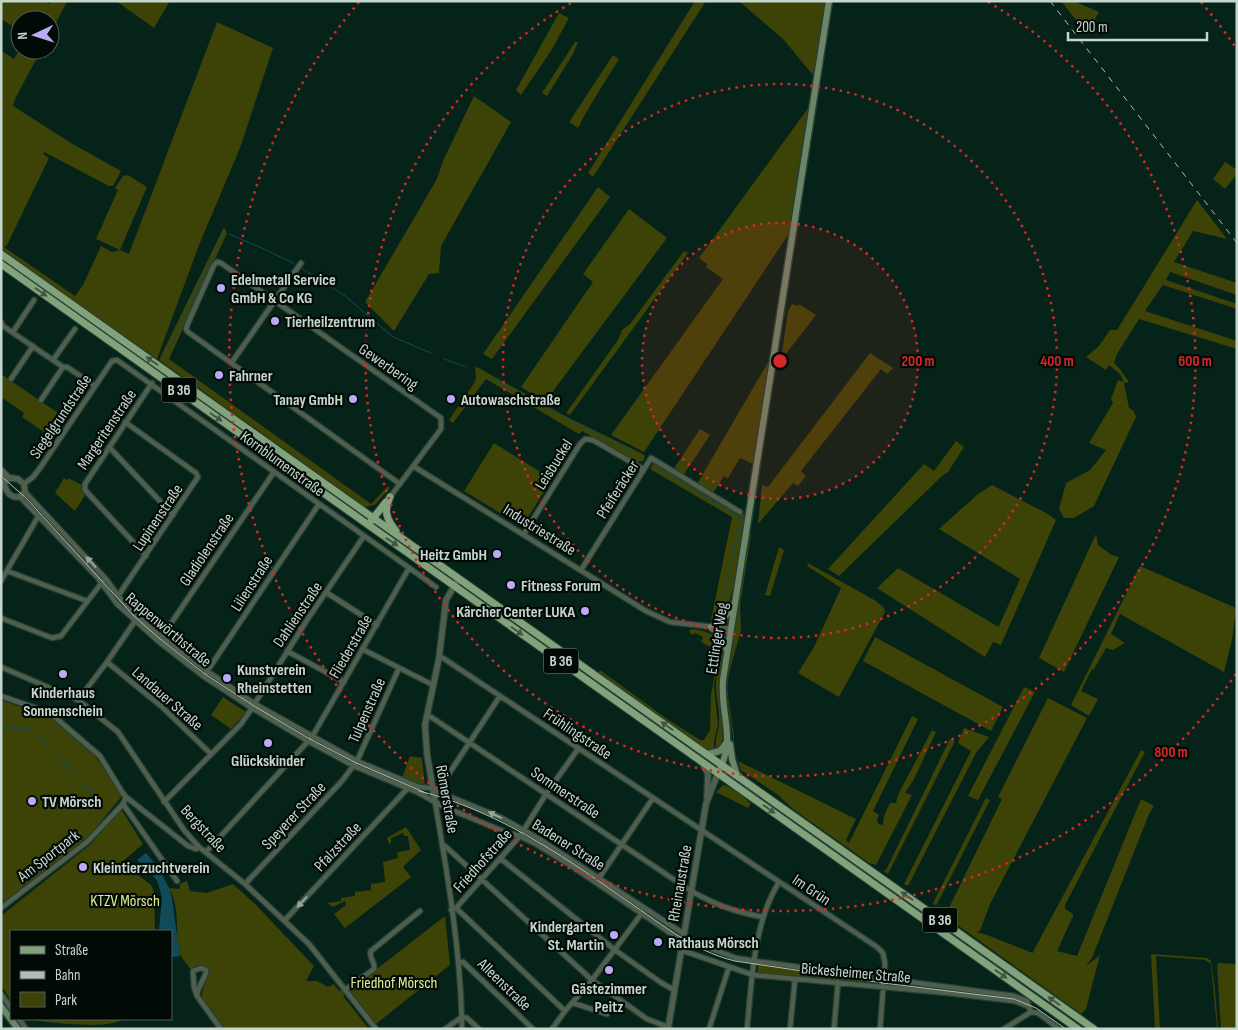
<svg xmlns="http://www.w3.org/2000/svg" width="1238" height="1030" font-family="'Sofia Sans Condensed',sans-serif">
	<rect width="100%" height="100%" fill="#052319"/>
	<path fill="#3d4207" d="M1,1H44L49,4L50,1L67,2L50,34V20H20V31L1,19Z
		M116,1H170L154,28Z
		M695,1H706L593,177L588,173Z
		M739,1H826L816,69L812,74L784,40Z
		M1061,1L1076,2L1099,12L1087,34Z
		M559,13L569,18L551,51L521,95L516,90Z
		M217,22L273,48L240,148L199,245L157,359L1,250V51L14,59L20,49L41,50L15,99L13,106L71,143L121,171L113,186H109L44,152L43,154L49,158L7,245L4,247L75,296L83,285L101,246L112,252L120,250L96,239L118,190L115,188L123,176L128,175L147,187L120,250L129,254Z
		M575,42H578L573,54L547,96L542,93Z
		M613,55L619,59C605,82 590,104 578,128L569,122Z
		M474,96L511,122L441,246L439,273L429,274L394,331L365,302L437,179L443,161Z
		M809,107L790,232L644,452L611,435L723,279L706,267L707,264L699,258Z
		M1225,162L1237,170V174L1225,189L1213,179Z
		M598,187L610,197L492,359L483,354Z
		M1197,200L1227,239L1193,231L1174,262L1237,283V295L1170,272L1166,280L1237,304V309L1163,285L1145,311L1237,341V349L1139,319L1117,354L1114,363L1120,369L1129,382L1124,383L1129,408L1134,411L1136,417L1094,506L1074,518H1064L1059,509L1066,483L1090,470L1106,450L1089,443L1113,403L1111,399L1118,380L1124,382L1120,374L1109,365L1106,370L1086,357L1099,346L1110,330H1117Z
		M629,209L667,238L545,402L521,387L593,282L583,274Z
		M224,227L227,233L169,359L371,504L388,486L390,488L375,505L365,507L159,360Z
		M684,251L688,253L570,415L566,413L618,340L622,330L630,324Z
		M792,304L798,306L799,304L816,315L781,360L788,311Z
		M870,353L893,368L887,374L881,369L801,471L806,476L798,486L793,483L758,524L762,485L768,487Z
		M770,359L753,464L740,458L728,478L724,476L713,493L697,484Z
		M477,367L565,416L641,453L645,456L643,461L637,462L582,431L579,434L486,379L453,423L449,420L475,382L476,378L475,368Z
		M1,374L64,417L51,437L22,417L24,413L1,397Z
		M700,429L710,435L683,476L673,470Z
		M956,441L964,447L948,472L942,476L839,576L828,569L924,464L934,471Z
		M494,443L552,479L525,522L518,524L464,491Z
		M654,462L747,516L740,560L727,611L724,616L711,620L732,517L650,469Z
		M64,478L67,480L68,478L82,485L81,488L85,495L75,511L55,493Z
		M992,485L1048,514L1056,520L1001,645L993,642L985,657L877,588L898,568L997,626H999L1020,579L939,529L978,494Z
		M749,533L751,534L740,606L741,630L729,673L727,688L734,736L733,752V736L726,688Z
		M1096,534L1098,545L1112,555L1119,557L1064,672L1039,658Z
		M779,547L784,550L770,596L765,595Z
		M808,563L876,601L884,608L885,612L839,697L798,673L814,647L841,588L807,566Z
		M1140,566L1236,608L1232,640L1224,672L1120,614L1111,634L1125,643L1113,650L1106,648L1094,669H1092L1081,691L1098,699L1089,716L1071,705Z
		M691,629C705,631 718,632 720,649L714,686L718,724L714,742V751H707L598,674L600,670L667,719L700,740H704L710,730L711,695L719,652L701,642L703,637L695,633L693,635L689,632Z
		M875,637L1003,707L991,731L863,661Z
		M721,643L723,653L719,690L723,738L719,747L716,750C714,740 719,732 719,722C720,709 715,696 716,682C717,669 723,656 721,643Z
		M1024,687L1035,692L978,800L968,796Z
		M223,697L246,712L231,729L211,715Z
		M1048,698L1087,718L990,904L980,931L976,932L987,935L1033,953L1034,950L1141,750L1145,752L1065,905V909L1073,914V916L1057,951L1077,956L1141,799L1154,806L1149,814L1092,958L1086,966L1100,955L1086,1009L1081,1014L945,916L1002,799L998,797Z
		M1,700L50,717L96,757L122,796L90,835L1,906Z
		M912,716L918,719L873,811L879,815L877,820L878,824L883,825L884,816L890,803H896L898,795L932,730L936,732L914,779L905,793L912,795L876,865L869,863L793,809L778,795L741,770L738,761L856,819L846,840L849,843Z
		M964,728L989,737L976,753L908,886L904,884L971,751L958,743Z
		M950,739L955,741L888,874L883,871L886,870Z
		M410,756L422,758L425,786L402,778Z
		M723,785C734,788 743,796 751,804L748,808L716,792Z
		M986,798L990,800L936,906L933,903Z
		M121,809L143,844L122,862L151,885L154,892L155,931H11V1000L1,986V916L91,844Z
		M406,827L421,850L403,867L411,877L345,928L334,914L346,905L345,901L333,907L327,903L341,901V898L355,896V892L371,890V884L385,882L383,862L398,858L397,852L410,850L408,836H404L403,833L391,838V843L389,844L387,838Z
		M187,881L190,891L207,893L233,884L255,904L314,966L306,981H317L328,987L334,984L339,991L343,989L346,993L343,996L369,1029H225L202,998C201,988 208,980 207,970L203,965H198L191,970C188,965 182,959 180,954C175,935 180,904 169,888L179,889L180,884Z
		M445,916L450,965L376,1024L350,992L351,989Z
		M1151,954L1207,958L1211,961L1215,990L1218,1029H1217L1211,964L1205,960L1156,956L1160,1029H1155Z
		M759,963L872,979L871,983L758,973V965Z
		M1219,963L1237,964V1029H1221L1217,965Z
		M28,1019H123C111,1030 49,1023 28,1019Z"/>
	<path fill="#104b59" d="M146,853L159,868L171,892L180,956L174,957L171,955V931H159L162,897L157,880L137,860Z"/>
	<g fill="none" stroke-linecap="round" stroke-linejoin="round">
		<path stroke="#104b59" stroke-width="1" d="M229,234L264,249L295,264
			M303,269L344,295L393,337L431,353
			M165,358L223,233H225
			M444,359L467,367
			M489,377L635,454
			M655,467L741,518L721,611
			M1,728L32,729L99,802"/>
		<defs>
			<path id="minor" d="M1,322L3,326L63,367H67L95,386
				M13,332L34,300
				M53,360L75,329
				M232,362L301,263
				M11,379L33,346
				M41,400L63,367
				M109,447L173,515
				M413,466L646,611L670,622L731,629
				M24,484L33,477L40,468L112,361L117,360L436,587
				M25,492L106,579L122,601L137,616L161,637L207,671L255,704L357,761L419,787L439,789L500,696
				M20,497L97,577L117,604L158,641L203,676L252,708L308,741L354,766L419,793L442,806L505,832L520,836L536,844L570,865L682,941
				M390,497L441,429V418L221,263L217,262L214,265L188,323L186,329L188,332L400,484
				M524,534L580,444L585,439L593,440L643,469
				M146,556L85,490V484L152,383
				M581,570L651,458L740,512
				M7,571L87,601
				M1,581L39,515
				M327,593L377,625
				M118,596L198,477L196,473L125,422
				M1,618L52,638L61,636L103,581
				M161,638L274,472
				M362,649L433,685
				M287,651L344,682
				M439,658H443L877,947L883,953L885,964L880,1029
				M107,662L161,706L211,754
				M1,667L78,700L118,732L184,830L199,847L245,884L309,944L376,1029
				M206,673L319,504
				M1,696L50,713L57,719L100,756L122,792L126,797L188,846L196,849L199,847
				M78,700L107,662L135,621
				M426,717H431L691,891C716,905 735,912 763,917
				M436,791L502,818L539,839L684,934
				M164,802L241,724L252,708L307,620L364,536
				M435,802C448,877 461,953 462,1029
				M123,804L177,881
				M442,846H445L592,980L647,1019L668,1027
				M206,852L312,737L409,568
				M501,859L615,950L660,982L674,990
				M599,878L653,798
				M245,884L342,781L357,761L399,668
				M1,908L87,842L123,804L126,797
				M456,908L565,1011
				M451,910L456,908L520,836L546,794L578,749
				M285,920L407,789
				M712,949L736,958L754,961L1014,996L1027,1001L1031,1012
				M681,950L753,975L948,993L1014,1001L1028,1006L1030,1009
				M458,962H463L533,1029
				M345,990L374,969C376,962 368,958 371,951L420,911
				M1,994L11,1008
				M197,996L194,987L193,971L201,968L206,970V973L198,990L197,996L221,1029
				M573,1003L607,1014
				M1031,1012L1038,1013L1059,1029
				M19,1019L26,1029
				M445,1029L462,1017L467,1018L479,1029
				M552,1029L565,1011L592,980L642,913
				M709,1029L729,967
				M747,1029C752,980 753,924 779,882
				M790,1029L795,979
				M834,1029L838,982
				M1004,1029L1031,1012"/>
			<path id="tertiary" d="M1,470L9,478
				M11,478L18,479L24,484L25,492L20,497C10,498 6,492 4,483L7,479Z
				M702,762L708,774L707,797
				M435,802L427,754L425,725L439,658L446,600L456,583
				M668,1029L706,804L718,773"/>
			<path id="secondary" d="M711,627L721,623L733,605
				M711,627L721,636L727,650
				M730,744L732,759L737,775
				M707,754L720,751L727,742
				M718,773C737,737 720,717 723,680L829,1
				M1,1006L18,1029"/>
			<path id="primary" d="M1,254L1094,1029
				M1,264L1078,1029
				M390,497C383,511 387,520 396,531
				M371,521L386,502"/>
		</defs>
		<use href="#minor" stroke="#244036" stroke-width="7"/>
		<use href="#tertiary" stroke="#244036" stroke-width="8"/>
		<use href="#secondary" stroke="#244036" stroke-width="9"/>
		<use href="#primary" stroke="#244036" stroke-width="9"/>
		<use href="#minor" stroke="#505f4d" stroke-width="4.5"/>
		<use href="#tertiary" stroke="#505f4d" stroke-width="5.5"/>
		<use href="#secondary" stroke="#6c8567" stroke-width="6"/>
		<use href="#primary" stroke="#82a27c" stroke-width="7"/>
		<path stroke="#acbeb6" stroke-width="1" d="M1,476L26,498L134,616L160,639L205,674L254,706L310,739L356,763L426,793
			M419,791C493,809 559,853 620,896C657,920 692,951 735,961L883,983L1014,999L1036,1008L1066,1029"/>
		<path stroke="#acbeb6" stroke-width="1" stroke-dasharray="6 6" stroke-linecap="butt" d="M1050,1L1237,243"/>
	</g>
	<defs><path id="oneway-solid" d="M-6-.8H1V-3.2L6.5 0L1 3.2V.8H-6Z" transform="scale(1.25)"/></defs>
	<g fill="#425641">
		<use href="#oneway-solid" transform="translate(41 292) rotate(35)"/>
		<use href="#oneway-solid" transform="translate(152 361) rotate(-145)"/>
		<use href="#oneway-solid" transform="translate(216 417) rotate(35)"/>
		<use href="#oneway-solid" transform="translate(392 542) rotate(34)"/>
		<use href="#oneway-solid" transform="translate(517 631) rotate(35)"/>
		<use href="#oneway-solid" transform="translate(667 726) rotate(-145)"/>
		<use href="#oneway-solid" transform="translate(769 809) rotate(35)"/>
		<use href="#oneway-solid" transform="translate(907 896) rotate(-145)"/>
		<use href="#oneway-solid" transform="translate(1001 974) rotate(35)"/>
		<use href="#oneway-solid" transform="translate(1054 1001) rotate(-145)"/>
	</g>
	<g fill="#97a69a">
		<use href="#oneway-solid" transform="translate(91 562) rotate(-133)"/>
		<use href="#oneway-solid" transform="translate(495 815) rotate(-155)"/>
		<use href="#oneway-solid" transform="translate(302 902) rotate(133)"/>
	</g>
	<circle cx="780" cy="361" r="138" fill="#d62828" fill-opacity=".12"/>
	<g fill="none" stroke="#d62828" stroke-width="2.5" stroke-dasharray="2.5 5">
		<circle cx="780" cy="361" r="138"/>
		<circle cx="780" cy="361" r="277"/>
		<path d="M988 2A415 415 0 1 1 573 2"/>
		<path d="M1236 674A553 553 0 1 1 359 2M1201 2A553 553 0 0 1 1236 48"/>
	</g>
	<g fill="#bbaaf6" stroke="#020a06" stroke-width="2">
		<circle cx="221" cy="288" r="5"/>
		<circle cx="275" cy="321" r="5"/>
		<circle cx="219" cy="375" r="5"/>
		<circle cx="353" cy="399" r="5"/>
		<circle cx="451" cy="399" r="5"/>
		<circle cx="497" cy="554" r="5"/>
		<circle cx="511" cy="585" r="5"/>
		<circle cx="585" cy="611" r="5"/>
		<circle cx="63" cy="674" r="5"/>
		<circle cx="227" cy="678" r="5"/>
		<circle cx="268" cy="743" r="5"/>
		<circle cx="32" cy="801" r="5"/>
		<circle cx="83" cy="867" r="5"/>
		<circle cx="614" cy="935" r="5"/>
		<circle cx="658" cy="942" r="5"/>
		<circle cx="609" cy="970" r="5"/>
	</g>
	<g text-anchor="middle" stroke-width="4.5" stroke-linejoin="round" paint-order="stroke">
		<g fill="#020a06" stroke="#8b9992" stroke-width="1">
			<rect x="161.5" y="377.5" width="35" height="25" rx="4"/>
			<rect x="543.5" y="648.5" width="35" height="25" rx="4"/>
			<rect x="922.5" y="907.5" width="35" height="25" rx="4"/>
		</g>
		<g font-size="15" font-weight="bold" fill="#c6d6ce">
			<text x="179" y="395">B 36</text>
			<text x="561" y="666">B 36</text>
			<text x="940" y="925">B 36</text>
		</g>
		<g font-size="16" font-weight="bold" fill="#c6d6ce" stroke="#020a06" text-anchor="start">
			<text x="231" y="285">Edelmetall Service<tspan x="231" dy="18">GmbH &amp; Co KG</tspan></text>
			<text x="285" y="327">Tierheilzentrum</text>
			<text x="229" y="381">Fahrner</text>
			<text x="343" y="405" text-anchor="end">Tanay GmbH</text>
			<text x="461" y="405">Autowaschstraße</text>
			<text x="487" y="560" text-anchor="end">Heitz GmbH</text>
			<text x="521" y="591">Fitness Forum</text>
			<text x="575" y="617" text-anchor="end">Kärcher Center LUKA</text>
			<text x="237" y="675">Kunstverein<tspan x="237" dy="18">Rheinstetten</tspan></text>
			<text x="63" y="698" text-anchor="middle">Kinderhaus<tspan x="63" dy="18">Sonnenschein</tspan></text>
			<text x="268" y="766" text-anchor="middle">Glückskinder</text>
			<text x="42" y="807">TV Mörsch</text>
			<text x="93" y="873">Kleintierzuchtverein</text>
			<text x="604" y="932" text-anchor="end">Kindergarten<tspan x="604" dy="18">St. Martin</tspan></text>
			<text x="668" y="948">Rathaus Mörsch</text>
			<text x="609" y="994" text-anchor="middle">Gästezimmer<tspan x="609" dy="18">Peitz</tspan></text>
		</g>
		<g font-size="16" fill="#c6d6ce" stroke="#020a06">
			<text transform="translate(389 366) rotate(35)" y="6">Gewerbering</text>
			<text transform="translate(60 416) rotate(-56)" y="6">Siegelgrundstraße</text>
			<text transform="translate(106 429) rotate(-56)" y="6">Margeritenstraße</text>
			<text transform="translate(283 463) rotate(36)" y="6">Kornblumenstraße</text>
			<text transform="translate(553 464) rotate(-58)" y="6">Leisbuckel</text>
			<text transform="translate(617 489) rotate(-58)" y="6">Pfeiferäcker</text>
			<text transform="translate(157 517) rotate(-56)" y="6">Lupinenstraße</text>
			<text transform="translate(540 529) rotate(32)" y="6">Industriestraße</text>
			<text transform="translate(206 549) rotate(-56)" y="6">Gladiolenstraße</text>
			<text transform="translate(251 583) rotate(-57)" y="6">Lilienstraße</text>
			<text transform="translate(297 614) rotate(-56)" y="6">Dahlienstraße</text>
			<text transform="translate(169 629) rotate(40)" y="6">Rappenwörthstraße</text>
			<text transform="translate(716 638) rotate(-81)" y="6">Ettlinger Weg</text>
			<text transform="translate(350 646) rotate(-60)" y="6">Fliederstraße</text>
			<text transform="translate(168 698) rotate(41)" y="6">Landauer Straße</text>
			<text transform="translate(366 710) rotate(-66)" y="6">Tulpenstraße</text>
			<text transform="translate(578 733) rotate(34)" y="6">Frühlingstraße</text>
			<text transform="translate(566 792) rotate(34)" y="6">Sommerstraße</text>
			<text transform="translate(448 799) rotate(80)" y="6">Römerstraße</text>
			<text transform="translate(293 815) rotate(-47)" y="6">Speyerer Straße</text>
			<text transform="translate(204 828) rotate(47)" y="6">Bergstraße</text>
			<text transform="translate(569 844) rotate(32)" y="6">Badener Straße</text>
			<text transform="translate(337 846) rotate(-47)" y="6">Pfalzstraße</text>
			<text transform="translate(48 855) rotate(-38)" y="6">Am Sportpark</text>
			<text transform="translate(482 860) rotate(-48)" y="6">Friedhofstraße</text>
			<text transform="translate(679 883) rotate(-80)" y="6">Rheinaustraße</text>
			<text transform="translate(812 889) rotate(34)" y="6">Im Grün</text>
			<text transform="translate(856 972) rotate(5)" y="6">Bickesheimer Straße</text>
			<text transform="translate(505 984) rotate(44)" y="6">Alleenstraße</text>
		</g>
		<g font-size="16" fill="#e1ed99" stroke="#020a06">
			<text x="125" y="906">KTZV Mörsch</text>
			<text x="394" y="988">Friedhof Mörsch</text>
		</g>
	</g>
	<circle cx="780" cy="361" r="8" fill="#d62828" stroke="#020a06" stroke-width="2.5"/>
	<g font-size="15" text-anchor="middle" font-weight="bold" fill="#d62828" stroke="#020a06" stroke-width="4.5" stroke-linejoin="round" paint-order="stroke">
		<text x="918" y="366">200 m</text>
		<text x="1057" y="366">400 m</text>
		<text x="1195" y="366">600 m</text>
		<text x="1171" y="757">800 m</text>
	</g>
	<rect width="1238" height="1030" fill="none" stroke="#c6d6ce" stroke-width="5"/>
	<rect x="10" y="930" width="162" height="90" fill="#020a06" stroke="#505c56"/>
	<rect x="20" y="946" width="25" height="8" fill="#82a27c" stroke="#505c56"/>
	<text x="55" y="955" font-size="15" fill="#c6d6ce">Straße</text>
	<rect x="20" y="971" width="25" height="8" fill="#acbeb6" stroke="#505c56"/>
	<text x="55" y="980" font-size="15" fill="#c6d6ce">Bahn</text>
	<rect x="20" y="992" width="25" height="15" fill="#3d4207" stroke="#505c56"/>
	<text x="55" y="1005" font-size="15" fill="#c6d6ce">Park</text>
	<g transform="translate(35 35) rotate(266)"><circle r="24" fill="#020a06" stroke="#505c56"/>
	<path d="M0-4L9 19L0 12L-9 19Z" fill="#bbaaf6"/>
	<text y="-8" font-size="14" font-weight="bold" text-anchor="middle" fill="#c6d6ce">N</text>
	</g>
	<path d="M1068 32v8h139v-8" fill="none" stroke="#c6d6ce" stroke-width="2.5"/>
	<text x="1076" y="32" font-size="15" fill="#c6d6ce" stroke="#020a06" stroke-width="4" paint-order="stroke">200 m</text>
</svg>
